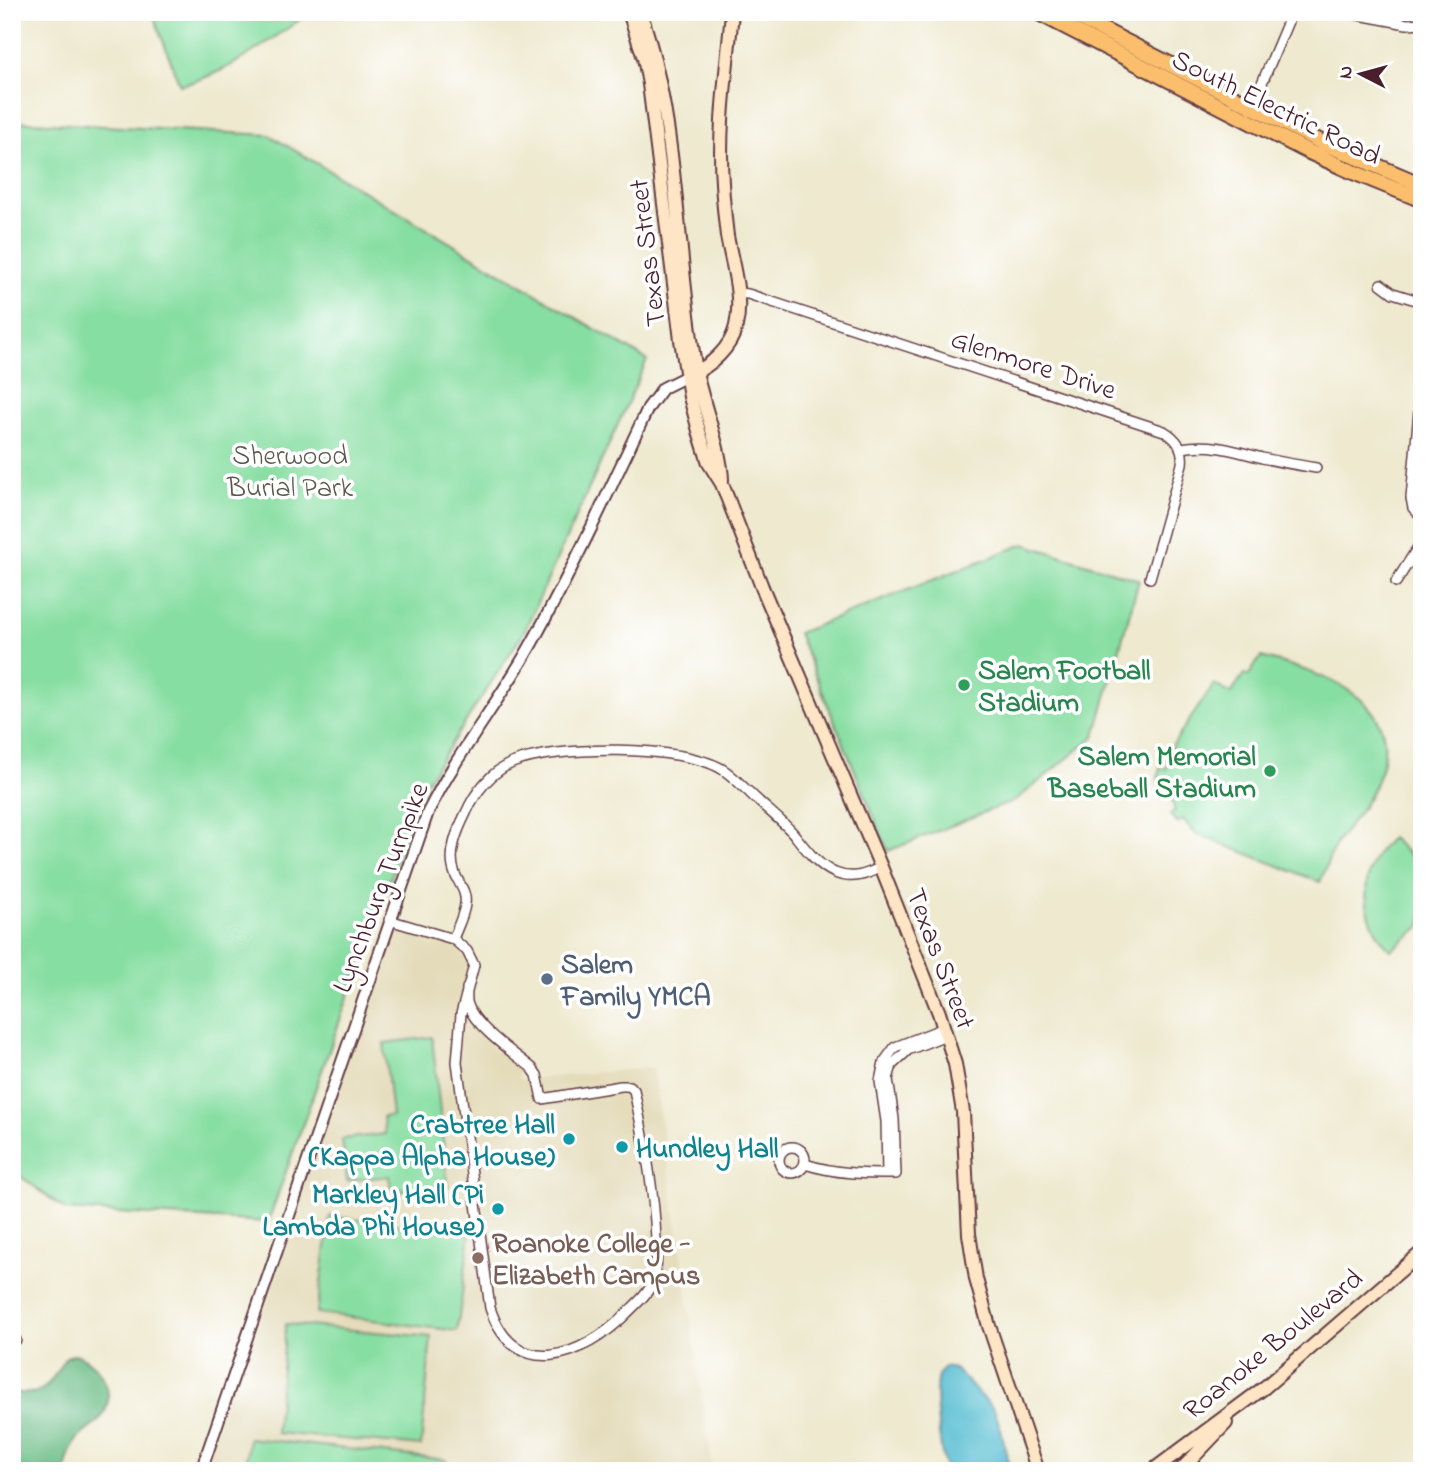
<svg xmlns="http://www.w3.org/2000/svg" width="1434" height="1483" font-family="'Indie Flower',sans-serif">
	<rect width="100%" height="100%" fill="#fff"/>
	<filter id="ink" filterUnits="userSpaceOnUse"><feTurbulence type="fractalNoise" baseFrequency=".0143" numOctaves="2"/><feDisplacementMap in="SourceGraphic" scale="14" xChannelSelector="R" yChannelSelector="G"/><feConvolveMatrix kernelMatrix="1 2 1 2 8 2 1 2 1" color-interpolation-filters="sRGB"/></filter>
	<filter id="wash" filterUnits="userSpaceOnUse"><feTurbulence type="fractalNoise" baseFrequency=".00686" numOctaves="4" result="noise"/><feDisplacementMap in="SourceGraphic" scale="28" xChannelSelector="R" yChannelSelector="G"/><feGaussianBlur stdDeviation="1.57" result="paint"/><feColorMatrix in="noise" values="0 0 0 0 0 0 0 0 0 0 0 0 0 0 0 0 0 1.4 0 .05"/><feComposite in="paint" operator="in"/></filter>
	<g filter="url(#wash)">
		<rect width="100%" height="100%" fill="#eee9cf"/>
		<path fill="#e4dbba" d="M389,920L449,937L474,965L461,1015L495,1051L516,1050L519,1080L653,1067L713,1471H201Z"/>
		<path fill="#87dea2" stroke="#687e66" stroke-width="2" d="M152,12H311C271,39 228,75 180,85Z
			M12,121L269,135L647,360L524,632L423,787L268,1222L66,1210L20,1176L12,1152Z
			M1024,544L1139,580L1095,736L1016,800L888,851L798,633Z
			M1261,657C1328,675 1419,703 1371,793C1363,810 1351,823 1340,838C1331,850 1326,868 1320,882L1196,834L1183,819L1178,823L1170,815L1175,810L1167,786L1161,787L1158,781L1160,768L1166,769L1170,749L1214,684L1231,694L1244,674L1248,676Z
			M1391,838L1422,866V923L1419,928L1391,950C1359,920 1357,868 1391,838Z
			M432,1037L448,1187L403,1192L402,1189L391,1190L389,1176L347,1181L342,1139L385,1134L383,1117L392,1116L384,1043Z
			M330,1216L470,1234L457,1331L317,1313Z
			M286,1324L431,1337L421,1446L276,1433Z
			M249,1438L446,1460L445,1471H245Z"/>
		<path fill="#6dbd88" stroke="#5c6e5a" stroke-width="2" d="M75,1354C101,1363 121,1398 98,1421C90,1430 80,1433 74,1444C69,1452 67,1462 65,1471H14L12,1393C19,1392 24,1394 30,1393C49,1393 56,1371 66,1357Z"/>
		<path fill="#53bcd0" stroke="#4e6e7e" stroke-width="2" d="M944,1367L955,1369L994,1409L1002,1433L1010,1471H947C940,1457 933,1391 938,1376C939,1373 942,1370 944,1367Z"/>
	</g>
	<g filter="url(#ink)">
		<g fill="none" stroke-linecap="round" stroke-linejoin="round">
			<defs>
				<path id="minor" d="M1343,12L1407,24L1422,23
					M1251,109L1292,12
					M1381,284L1393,293L1422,302
					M737,293L748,294L1164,431C1177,439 1184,448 1182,464L1150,578
					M1422,378L1411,498L1413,508L1422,517
					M1181,448C1211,443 1233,450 1262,458C1280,462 1298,465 1316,468
					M1396,582L1422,541
					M389,920L453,939L467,951L474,965L461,1014L457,1062L490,1308C515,1383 583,1357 626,1314C637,1303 651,1292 655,1276C658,1264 656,1251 656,1239C654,1188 644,1139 634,1090L629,1086H621L542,1099L537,1075L532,1068C515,1054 475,1027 468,1005C466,1001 467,993 467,988
					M453,939C457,928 464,915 465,904C467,892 459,884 455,874C447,854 457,831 466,813C475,792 491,772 512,763C556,745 681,745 722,769C732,775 741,785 750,793C764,807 780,819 793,833C805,848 817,865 835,873C852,880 866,875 881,867
					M779 1160a13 13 0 1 1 26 0a13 13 0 1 1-26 0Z
					M805,1164C836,1174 864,1174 896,1174L894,1119L888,1079L892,1065L908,1050L946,1035
					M887,1174L886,1121L880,1081L884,1062L895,1047L944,1028
					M12,1341L16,1340"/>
				<path id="tertiary" d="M201,1471L428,812C457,753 500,701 532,643C574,567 611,487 648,408L663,388L687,376"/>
				<path id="secondary" d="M629,12L644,58L649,84L681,340L690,397L699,431L709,463L722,484L762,587L881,867L939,1013L955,1064L963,1112L969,1234L976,1279L989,1326L1038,1471
					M640,12C680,127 675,252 696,371C702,404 721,448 722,480
					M690,375C711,366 731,348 736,326C743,297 732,264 727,236C725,219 723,201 722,183C718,126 727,69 732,12
					M1152,1471L1265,1387L1422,1252
					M1180,1471L1226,1423"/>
				<path id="primary" d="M1037,12L1305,150L1353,172L1422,200
					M1068,12L1323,143L1422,185"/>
			</defs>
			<use href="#minor" stroke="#633d44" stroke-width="12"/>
			<use href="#tertiary" stroke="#633d44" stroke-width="14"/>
			<use href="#secondary" stroke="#633d44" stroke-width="16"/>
			<use href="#primary" stroke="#633d44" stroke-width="18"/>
			<use href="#minor" stroke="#fff" stroke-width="9"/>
			<use href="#tertiary" stroke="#fff" stroke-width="10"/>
			<use href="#secondary" stroke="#fde5c5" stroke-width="12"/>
			<use href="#primary" stroke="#fabe6d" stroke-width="14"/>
		</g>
	</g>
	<g fill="#2e9e5b" stroke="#fff" stroke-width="2.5">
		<circle cx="964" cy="685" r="7"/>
		<circle cx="1270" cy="771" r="7"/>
	</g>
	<circle fill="#5c6f8a" stroke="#fff" stroke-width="2.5" cx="547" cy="979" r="7"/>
	<g fill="#0f9aa8" stroke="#fff" stroke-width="2.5">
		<circle cx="569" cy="1139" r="7"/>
		<circle cx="622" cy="1147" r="7"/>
		<circle cx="498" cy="1209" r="7"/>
	</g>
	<circle fill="#8d6e63" stroke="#fff" stroke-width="2.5" cx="478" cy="1258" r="7"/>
	<g text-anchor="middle" stroke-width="7" stroke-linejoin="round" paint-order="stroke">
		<g font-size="28" fill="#4a1f2b" stroke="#fff">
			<text transform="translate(1277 106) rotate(26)" y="10">South Electric Road</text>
			<text transform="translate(646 253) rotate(-97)" y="10">Texas Street</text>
			<text transform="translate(1034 363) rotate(18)" y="10">Glenmore Drive</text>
			<text transform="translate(379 887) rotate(-69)" y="10">Lynchburg Turnpike</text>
			<text transform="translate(942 958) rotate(69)" y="10">Texas Street</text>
			<text transform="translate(1272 1343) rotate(-39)" y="10">Roanoke Boulevard</text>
		</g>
		<g font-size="28" fill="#5c584f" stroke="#fff">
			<text x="290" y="464">Sherwood<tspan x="290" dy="32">Burial Park</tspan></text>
		</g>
		<g font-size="28" font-weight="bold" fill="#27864d" stroke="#fff" text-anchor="start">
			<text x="978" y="679">Salem Football<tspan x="978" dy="32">Stadium</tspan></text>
			<text x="1256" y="765" text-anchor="end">Salem Memorial<tspan x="1256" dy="32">Baseball Stadium</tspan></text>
		</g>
		<g font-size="28" font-weight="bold" fill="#4e5e75" stroke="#fff" text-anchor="start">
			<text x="561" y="973">Salem<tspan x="561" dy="32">Family YMCA</tspan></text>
		</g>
		<g font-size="28" font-weight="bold" fill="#0d838f" stroke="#fff" text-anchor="end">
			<text x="555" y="1133">Crabtree Hall<tspan x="555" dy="32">(Kappa Alpha House)</tspan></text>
			<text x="636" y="1157" text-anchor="start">Hundley Hall</text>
			<text x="484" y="1203">Markley Hall (Pi<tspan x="484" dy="32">Lambda Phi House)</tspan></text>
		</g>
		<g font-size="28" font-weight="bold" fill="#785e54" stroke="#fff" text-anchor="start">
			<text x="492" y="1252">Roanoke College -<tspan x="492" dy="32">Elizabeth Campus</tspan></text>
		</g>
	</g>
	<rect width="1434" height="1483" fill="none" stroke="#fff" stroke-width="42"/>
	<g transform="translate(1361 74) rotate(276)" stroke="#ffffff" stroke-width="5" paint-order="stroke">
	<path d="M0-5L12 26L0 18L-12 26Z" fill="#4a1f2b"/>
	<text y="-10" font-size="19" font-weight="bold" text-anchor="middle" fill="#4a1f2b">N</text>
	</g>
</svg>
